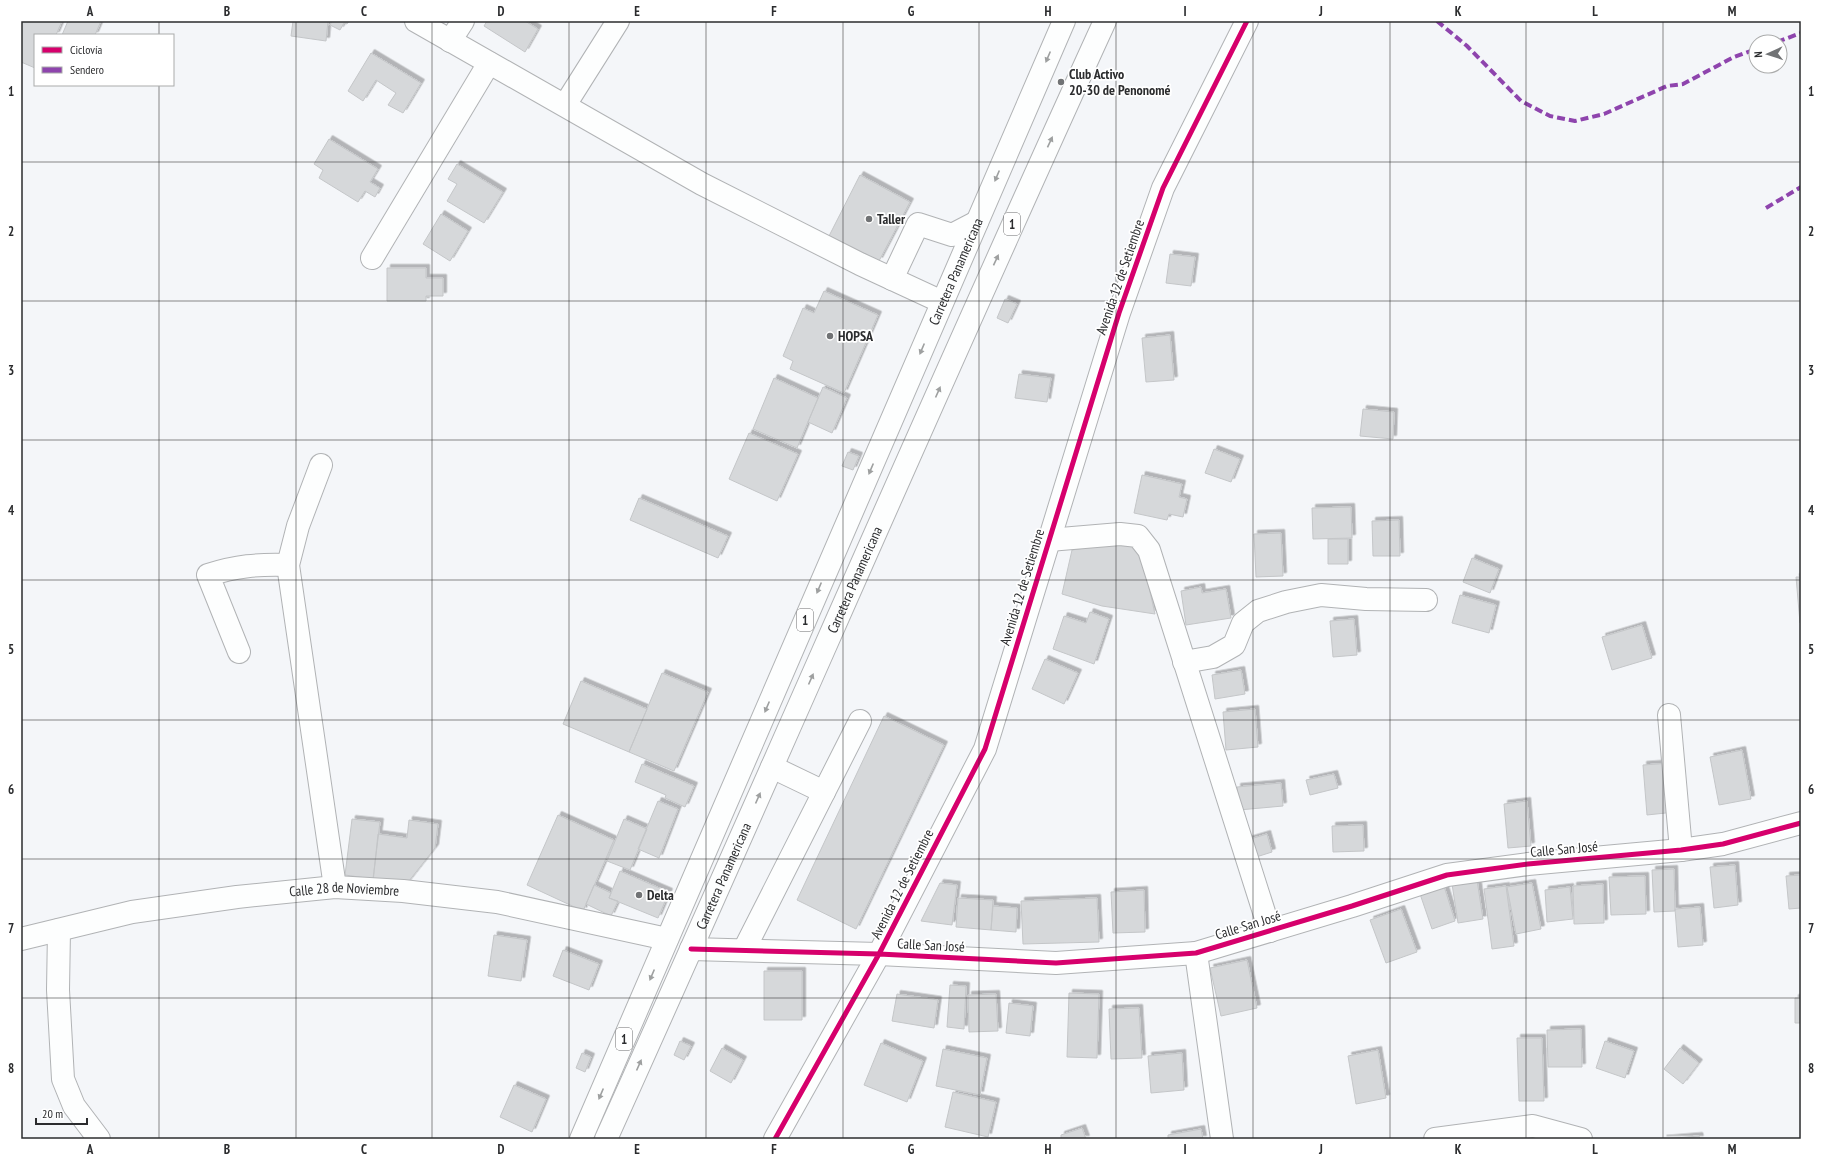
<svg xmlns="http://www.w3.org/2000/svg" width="1822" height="1160" font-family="'PT Sans Narrow',sans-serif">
	<defs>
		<filter id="shadow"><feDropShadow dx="3.5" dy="-3.5" stdDeviation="0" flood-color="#0004"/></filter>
	</defs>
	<rect width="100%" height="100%" fill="#f4f6f9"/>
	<path fill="#d6d8da" stroke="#c4c6c8" filter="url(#shadow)" d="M21,21H62L56,35H35V68L21,62Z
		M68,21H101L95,35H62Z
		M293,21H328L326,41L291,36Z
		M332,21H349L347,24L344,23L340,30L330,25Z
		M487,21H525L538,29L525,52L484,26Z
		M371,53L421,83L403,113L388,105L396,93L376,80L363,101L348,91Z
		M329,139L378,169L370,182L380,188L375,197L365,191L358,202L319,178L323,170L314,164Z
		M457,164L503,192L484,223L447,201L457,184L448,179Z
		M860,175L910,202L879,261L829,236Z
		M441,214L468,231L450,261L423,244Z
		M1170,254L1195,257L1191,286L1166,283Z
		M387,268H426V278H443V296H426V301H387Z
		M824,291L878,315L844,393L790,369L793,361L783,356L803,308L814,313Z
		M1005,299L1017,304L1008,323L997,318Z
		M1170,335L1174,380L1146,382L1142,338Z
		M1019,374L1051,378L1047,402L1015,398Z
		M774,378L818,398L797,448L753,429Z
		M823,387L847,398L832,433L808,422Z
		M1363,409L1394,412L1393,439L1360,436Z
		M749,433L798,454L777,501L729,479Z
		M1214,449L1240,459L1231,482L1205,473Z
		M848,452L859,456L853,470L842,466Z
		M1142,475L1182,484L1179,497L1187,499L1183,517L1169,514L1167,520L1134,513Z
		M639,498L728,536L718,558L630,520Z
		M1351,507L1352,538L1313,539L1312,508Z
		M1399,520L1400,556H1373L1372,521Z
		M1281,533L1283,576L1256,577L1254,534Z
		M1328,539H1348V564H1328Z
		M1139,543L1155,614L1102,606L1062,594L1072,550L1102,545Z
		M1472,558L1499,569L1490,593L1463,582Z
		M1796,577H1801V623H1800Z
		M1201,587L1202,593L1226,589L1231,618L1186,625L1181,591Z
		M1460,595L1496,605L1489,633L1452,623Z
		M1090,612L1109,619L1094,664L1053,649L1064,616L1086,623Z
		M1354,619L1357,655L1333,657L1330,621Z
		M1642,625L1652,658L1612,670L1602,637Z
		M1045,659L1078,673L1064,704L1032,689Z
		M1241,670L1245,694L1215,699L1212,675Z
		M662,673L708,692L674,771L629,752Z
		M581,681L647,709L629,752L563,724Z
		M1255,709L1258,747L1226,750L1223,712Z
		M884,716L944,745L856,929L797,900Z
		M1742,750L1751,799L1719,805L1710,757Z
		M1671,763L1675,812L1647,815L1643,765Z
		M642,764L694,786L685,807L665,798L666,795L635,782Z
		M1334,774L1338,788L1310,795L1306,780Z
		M1281,783L1283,806L1239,810L1237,787Z
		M658,801L678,809L659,858L638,849Z
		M1527,801L1531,846L1508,848L1504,804Z
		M558,815L614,840L583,911L527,885Z
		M352,819L380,822L373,879L345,875Z
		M624,819L647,829L630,870L607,861Z
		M409,820L438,824L435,848L405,886L373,882L378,834L407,838Z
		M1363,825L1364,851L1333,852L1332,826Z
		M1267,834L1272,852L1253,858L1247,840Z
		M1735,865L1738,905L1714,908L1710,867Z
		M1674,869L1675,911L1654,912L1652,870Z
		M620,871L669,892L658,918L609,898Z
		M1801,875V908L1789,909L1786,876Z
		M1645,876L1646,914L1611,915L1609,877Z
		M1477,880L1483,919L1458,923L1452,884Z
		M940,883L957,885L952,925L921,921Z
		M1443,883L1455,921L1432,929L1419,891Z
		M1532,883L1541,929L1516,934L1507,887Z
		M1603,884L1604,923L1574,924L1573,886Z
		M594,885L611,893L609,898L618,901L611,916L586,904Z
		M1506,886L1514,946L1492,949L1484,889Z
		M1570,887L1573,919L1547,922L1545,890Z
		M1144,890L1145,932L1113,933L1111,892Z
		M958,898L993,900L991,930L956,927Z
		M1097,898L1099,942L1023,944L1021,901Z
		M993,906L1017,908L1016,932L991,930Z
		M1700,907L1703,945L1678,947L1675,909Z
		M1401,909L1417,952L1386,963L1370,920Z
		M494,935L527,940L521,981L488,976Z
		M563,950L599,964L589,990L553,976Z
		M1247,960L1257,1008L1221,1016L1210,968Z
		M764,971H802V1020H764Z
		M950,985L966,986L964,1029L947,1027Z
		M1069,993L1099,994L1097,1058L1067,1057Z
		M897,994L938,1000L934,1028L892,1021Z
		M996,994L998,1031L969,1032L968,995Z
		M1795,998H1801V1023H1795Z
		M1009,1003L1033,1006L1030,1036L1006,1033Z
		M1139,1008L1142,1058L1111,1059L1109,1009Z
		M1581,1029L1582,1067H1548L1547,1030Z
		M1517,1038H1542L1544,1101H1519Z
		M680,1041L691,1046L684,1060L674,1055Z
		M1605,1041L1634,1051L1625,1078L1596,1068Z
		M881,1043L923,1061L907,1102L864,1085Z
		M722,1048L743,1060L731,1083L710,1071Z
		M1680,1048L1699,1063L1683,1084L1664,1069Z
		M943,1049L987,1058L980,1095L936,1086Z
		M1378,1050L1386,1098L1356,1104L1348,1056Z
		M582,1053L591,1057L585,1072L576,1068Z
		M1182,1053L1184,1090L1151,1093L1148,1056Z
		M514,1085L546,1099L532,1132L500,1117Z
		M953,1092L996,1102L988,1137L945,1127Z
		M1082,1128L1086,1139H1061V1135Z
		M1201,1129L1203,1139H1168V1135Z
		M1699,1136L1700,1139H1663Z"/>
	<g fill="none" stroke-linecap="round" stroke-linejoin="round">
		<defs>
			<g id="minor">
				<path d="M416,21L702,184L860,264L942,302"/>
				<path d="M450,41L463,21"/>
				<path d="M565,105L618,21"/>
				<path d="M372,258L489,63"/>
				<path d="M892,279L918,224L952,235L977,222"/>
				<path d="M321,465L298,526L288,565L335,887"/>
				<path d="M1049,540L1120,534L1138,536L1149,550L1270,931"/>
				<path d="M239,652L208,575C237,566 257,564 288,565"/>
				<path d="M1184,662L1213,657L1234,645L1243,623L1258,611L1286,602L1321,595L1366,599L1426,600"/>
				<path d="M1669,715L1681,850"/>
				<path d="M772,767L824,792"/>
				<path d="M59,930L58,990L63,1079L74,1106L99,1139"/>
				<path id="s1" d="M21,939L132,912L237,897L335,887L403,891L497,902L667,939"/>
				<path d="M691,949L879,954L1056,963L1196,953L1352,906L1447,875L1528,864L1681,850L1723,844L1801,823"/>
				<path d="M744,950L860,721"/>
				<path d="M1196,953L1222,1139"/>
				<path d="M775,1139L879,954L985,749L1119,313L1163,188L1247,21"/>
				<path d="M1435,1139L1533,1126L1581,1139"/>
			</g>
			<g id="highway">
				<path id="s2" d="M581,1139L1064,21"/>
				<path id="s3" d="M606,1139C774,767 935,392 1105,21"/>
			</g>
		</defs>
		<use href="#minor" stroke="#b1b3b5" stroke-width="24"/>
		<use href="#highway" stroke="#b1b3b5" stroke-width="24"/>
		<use href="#minor" stroke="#fdfefe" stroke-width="22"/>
		<use href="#highway" stroke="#fdfefe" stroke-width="22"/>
		<path stroke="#8e44ad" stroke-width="4" stroke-dasharray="8 4" stroke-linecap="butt" d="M1437,21L1467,46L1521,101L1550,116L1575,121L1604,114L1667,86L1683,84L1734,57L1756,49
			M1777,42L1801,33
			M1766,208L1801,187"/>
		<defs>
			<path id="cycleway" d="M691,949L879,954L1056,963L1196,953L1352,906L1447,875L1528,864L1681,850L1723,844L1801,823
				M775,1139L879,954L985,749L1119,313L1163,188L1247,21"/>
		</defs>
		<use href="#cycleway" stroke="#fff" stroke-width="8"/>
		<use href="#cycleway" stroke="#d6006c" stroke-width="5"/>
	</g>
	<defs><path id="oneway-solid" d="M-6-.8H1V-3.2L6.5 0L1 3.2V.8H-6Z"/></defs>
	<g fill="#9ea0a0">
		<use href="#oneway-solid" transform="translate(1048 57) rotate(113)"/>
		<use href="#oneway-solid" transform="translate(1050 142) rotate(-65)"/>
		<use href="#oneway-solid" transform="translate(997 176) rotate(113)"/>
		<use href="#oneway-solid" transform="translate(996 260) rotate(-65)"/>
		<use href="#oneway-solid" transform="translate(922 349) rotate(113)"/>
		<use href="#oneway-solid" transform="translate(938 392) rotate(-66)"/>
		<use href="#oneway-solid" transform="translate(871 469) rotate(113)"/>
		<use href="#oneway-solid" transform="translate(819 588) rotate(113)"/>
		<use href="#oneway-solid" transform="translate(811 679) rotate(-66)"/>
		<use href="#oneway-solid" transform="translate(767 707) rotate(113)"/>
		<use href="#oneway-solid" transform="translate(758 798) rotate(-66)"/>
		<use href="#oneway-solid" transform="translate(652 975) rotate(113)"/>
		<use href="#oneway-solid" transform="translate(639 1065) rotate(-66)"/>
		<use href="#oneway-solid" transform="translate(601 1094) rotate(113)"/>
	</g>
	<path fill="none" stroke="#2b2c2e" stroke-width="1" stroke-opacity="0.55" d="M159,21V35M296,21V1139M432,21V1139M569,21V1139M706,21V1139M843,21V1139M979,21V1139M1116,21V1139M1253,21V1139M1390,21V1139M1526,21V1139M1663,21V1139M159,85V1139M21,162H1801M21,301H1801M21,440H1801M21,580H1801M21,720H1801M21,859H1801M21,998H1801"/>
	<g fill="#717375" stroke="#fff" stroke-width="1.5">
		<circle cx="1061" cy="82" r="4"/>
		<circle cx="869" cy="219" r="4"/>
		<circle cx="830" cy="336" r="4"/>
		<circle cx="639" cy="895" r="4"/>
	</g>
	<g text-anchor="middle" stroke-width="3.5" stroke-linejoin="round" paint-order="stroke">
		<g fill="#fff" stroke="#6b6b6d" stroke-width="1">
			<rect x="1004" y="213" width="16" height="22" rx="3"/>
			<rect x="797" y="609" width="16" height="22" rx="3"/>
			<rect x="616" y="1028" width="16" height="22" rx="3"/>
		</g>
		<g font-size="13" font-weight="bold" fill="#2b2c2e">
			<text x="1012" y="229">1</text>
			<text x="805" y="625">1</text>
			<text x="624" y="1044">1</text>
		</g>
		<g font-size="14" font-weight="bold" fill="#2b2c2e" stroke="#fff" text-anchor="start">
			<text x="1069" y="79">Club Activo<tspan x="1069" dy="16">20-30 de Penonomé</tspan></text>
			<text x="877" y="224">Taller</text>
			<text x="838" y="341">HOPSA</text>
			<text x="647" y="900">Delta</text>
		</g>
		<g font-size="14" fill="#2b2c2e" stroke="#fff">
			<text dy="5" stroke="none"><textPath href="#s2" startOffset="945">Carretera Panamericana</textPath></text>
			<text transform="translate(1120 277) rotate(-71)" y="5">Avenida 12 de Setiembre</text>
			<text dy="5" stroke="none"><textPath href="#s3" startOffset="612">Carretera Panamericana</textPath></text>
			<text transform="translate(1022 587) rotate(-73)" y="5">Avenida 12 de Setiembre</text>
			<text transform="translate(1564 849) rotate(-5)" y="5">Calle San José</text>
			<text dy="5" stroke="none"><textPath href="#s3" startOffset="288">Carretera Panamericana</textPath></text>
			<text transform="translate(902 884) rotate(-63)" y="5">Avenida 12 de Setiembre</text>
			<text dy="5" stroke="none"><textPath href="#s1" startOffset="328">Calle 28 de Noviembre</textPath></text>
			<text transform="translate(1248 925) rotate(-17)" y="5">Calle San José</text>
			<text transform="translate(931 945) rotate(3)" y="5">Calle San José</text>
		</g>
	</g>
	<rect width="1822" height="1160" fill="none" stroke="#ffffff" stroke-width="44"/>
	<rect x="34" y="34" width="140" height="52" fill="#ffffff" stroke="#aaabab"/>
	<rect x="42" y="47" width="20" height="6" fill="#d6006c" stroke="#aaabab"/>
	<text x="70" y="54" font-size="12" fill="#2b2c2e">Ciclovía</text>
	<rect x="42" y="67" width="20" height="6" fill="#8e44ad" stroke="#aaabab"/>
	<text x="70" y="74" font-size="12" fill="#2b2c2e">Sendero</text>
	<g transform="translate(1768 54) rotate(267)"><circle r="19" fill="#ffffff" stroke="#aaabab"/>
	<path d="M0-3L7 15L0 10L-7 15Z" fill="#717375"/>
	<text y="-6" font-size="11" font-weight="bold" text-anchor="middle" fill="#2b2c2e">N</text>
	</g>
	<path d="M36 1118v6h51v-6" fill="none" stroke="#2b2c2e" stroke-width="2"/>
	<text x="42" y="1118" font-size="12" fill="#2b2c2e" stroke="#ffffff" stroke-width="3" paint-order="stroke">20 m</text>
	<rect x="22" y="22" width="1778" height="1116" fill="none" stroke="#2b2c2e" stroke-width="1.5"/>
	<g font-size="13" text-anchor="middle" font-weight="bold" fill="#2b2c2e">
		<text x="90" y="16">A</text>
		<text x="227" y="16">B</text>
		<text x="364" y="16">C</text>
		<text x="501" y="16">D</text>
		<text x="637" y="16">E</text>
		<text x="774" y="16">F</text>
		<text x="911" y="16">G</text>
		<text x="1048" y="16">H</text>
		<text x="1185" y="16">I</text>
		<text x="1321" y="16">J</text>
		<text x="1458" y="16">K</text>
		<text x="1595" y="16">L</text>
		<text x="1732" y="16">M</text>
		<text x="11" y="96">1</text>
		<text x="1811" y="96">1</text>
		<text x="11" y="236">2</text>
		<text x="1811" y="236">2</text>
		<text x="11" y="375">3</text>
		<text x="1811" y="375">3</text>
		<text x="11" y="515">4</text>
		<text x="1811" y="515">4</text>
		<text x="11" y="654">5</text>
		<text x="1811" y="654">5</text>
		<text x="11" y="794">6</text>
		<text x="1811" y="794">6</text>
		<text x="11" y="933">7</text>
		<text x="1811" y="933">7</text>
		<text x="11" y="1073">8</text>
		<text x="1811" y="1073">8</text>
		<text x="90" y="1154">A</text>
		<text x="227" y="1154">B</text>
		<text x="364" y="1154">C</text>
		<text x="501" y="1154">D</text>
		<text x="637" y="1154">E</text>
		<text x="774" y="1154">F</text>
		<text x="911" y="1154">G</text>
		<text x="1048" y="1154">H</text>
		<text x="1185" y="1154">I</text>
		<text x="1321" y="1154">J</text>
		<text x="1458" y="1154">K</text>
		<text x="1595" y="1154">L</text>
		<text x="1732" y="1154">M</text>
	</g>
</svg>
